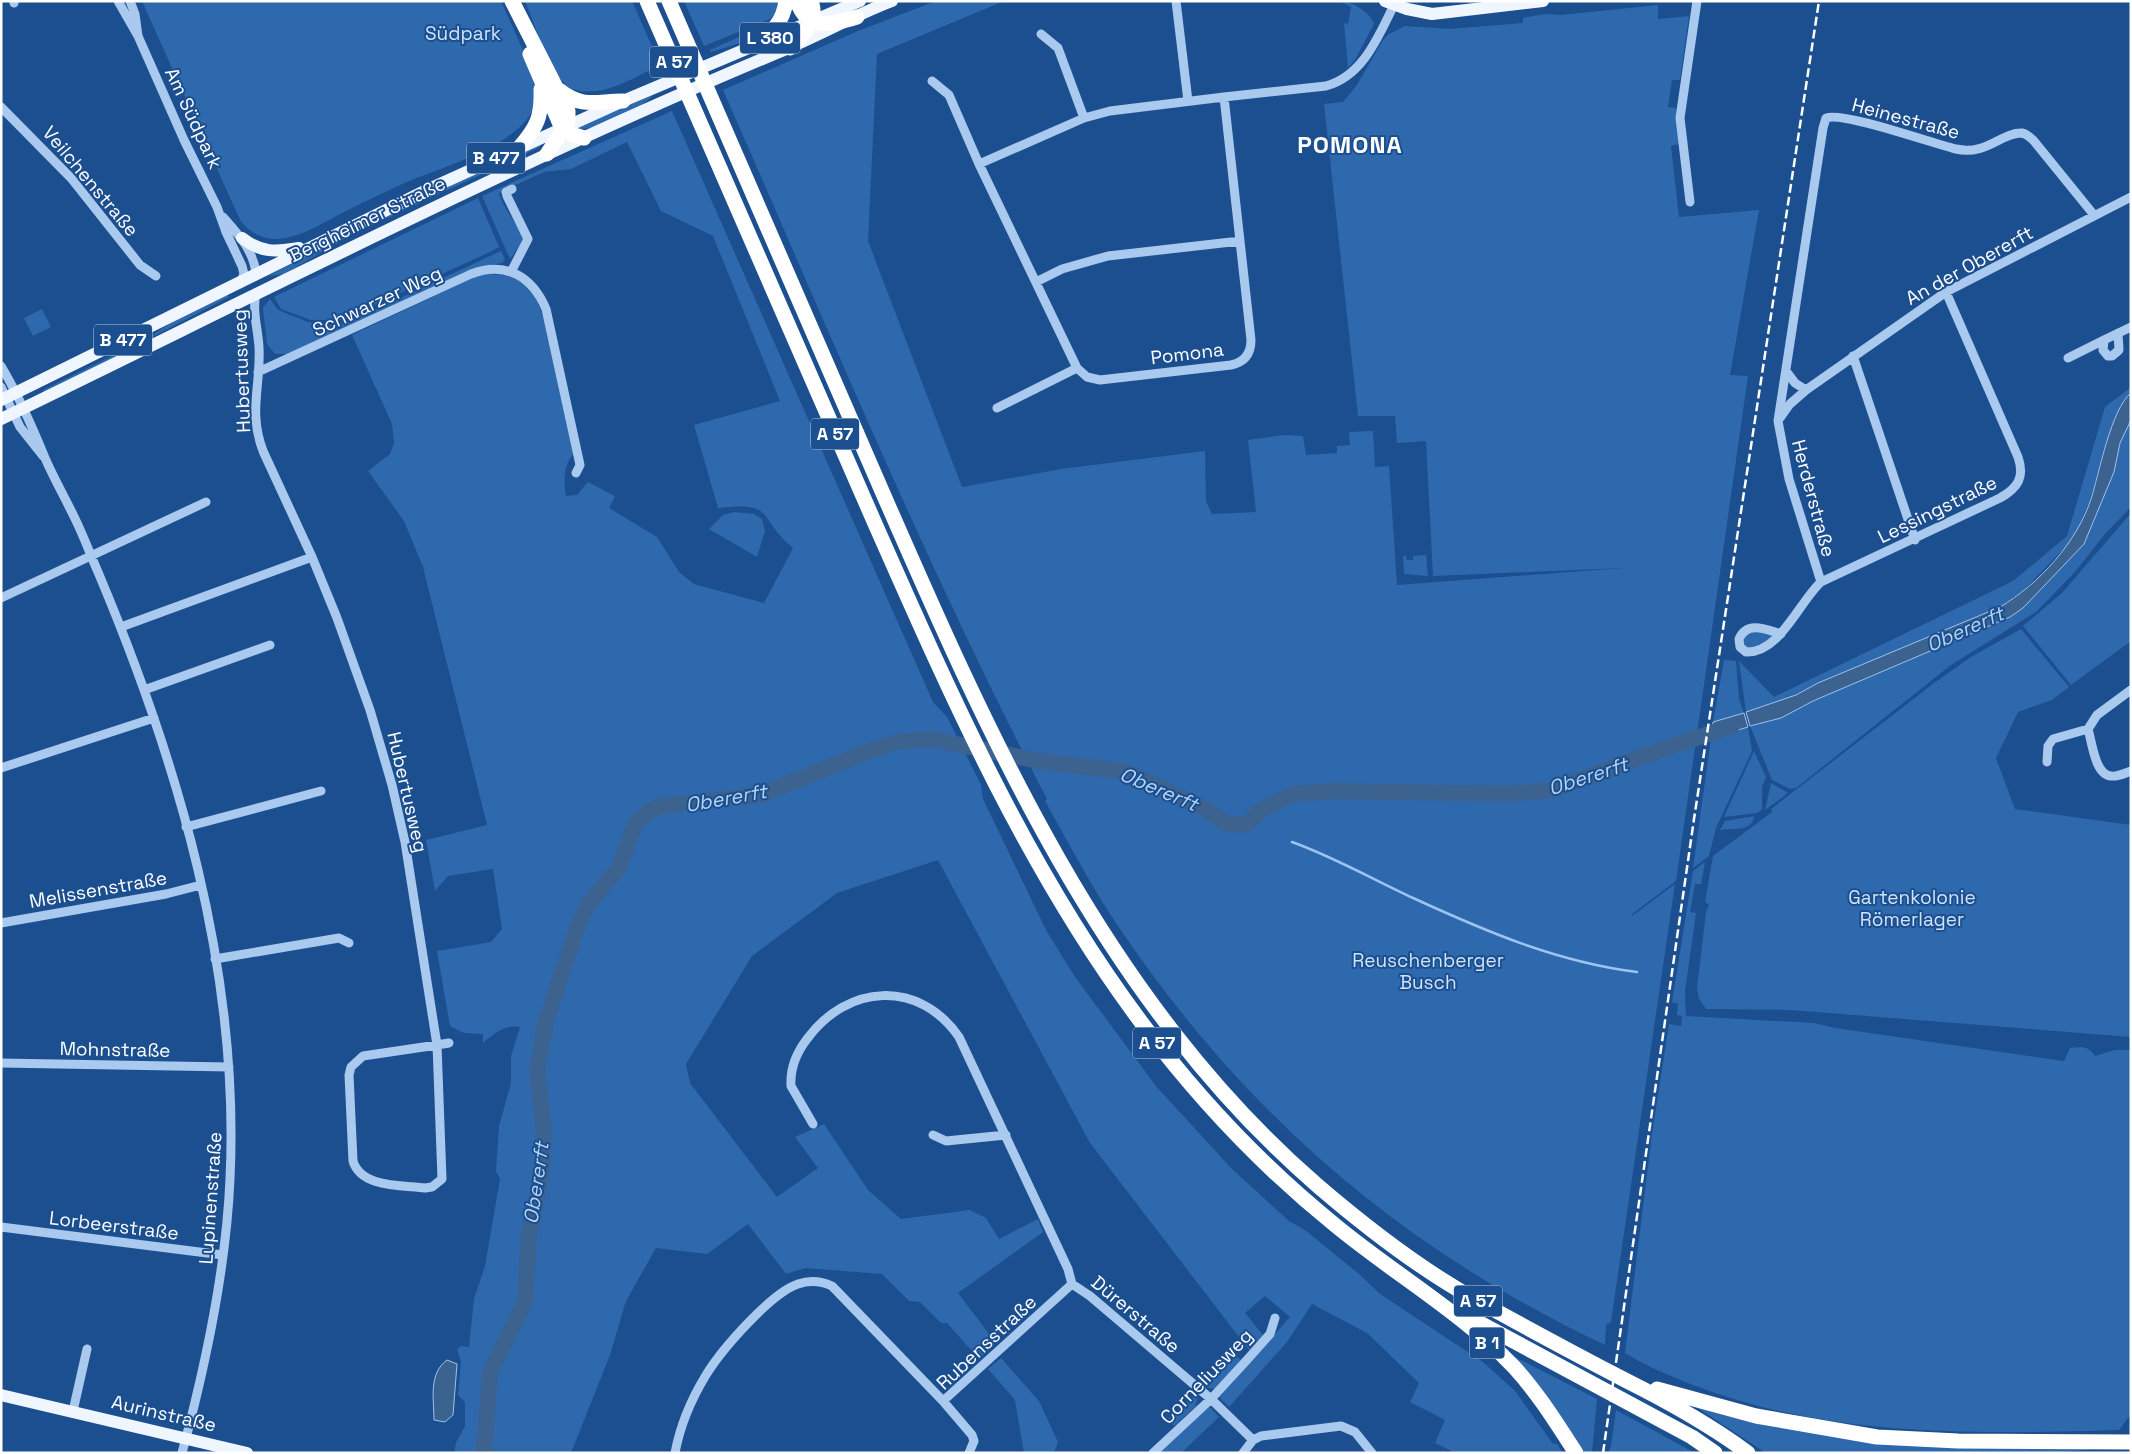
<svg xmlns="http://www.w3.org/2000/svg" width="2132" height="1454" font-family="'Space Grotesk',sans-serif">
	<rect width="100%" height="100%" fill="#1b4f8f"/>
	<path fill="#2e69ad" d="M142,1H501C511,25 536,72 536,97C535,140 443,167 409,181C389,190 368,200 348,210C313,227 271,260 240,220Z
		M525,1H632L660,65C643,73 625,84 607,89C595,92 576,94 566,85C547,66 535,25 525,1Z
		M684,1H781L776,13L770,19L704,46Z
		M936,1H1004L877,54L868,241L962,487L1061,469L1205,451L1206,501L1212,514L1256,512L1248,440L1284,435L1303,436L1306,455L1337,453V446L1350,445L1349,432L1373,431L1375,467L1389,466L1397,585L1623,568L1433,576L1426,441L1397,443L1395,416H1358L1324,104L1343,102L1357,85L1383,40L1389,34L1405,26L1449,29L1523,23V18L1545,14L1561,15L1658,5V19L1689,16L1680,80H1672L1668,107L1676,108L1679,144L1671,146L1679,217L1759,210L1730,375L1748,376L1676,881L1631,915L1632,916L1675,884L1611,1322L1606,1325L1605,1345C1402,1249 1246,1115 1120,929C1092,888 1069,844 1045,801L1047,799C927,569 828,328 723,90L858,31Z
		M1340,1C1352,1 1371,13 1374,24L1355,60L1348,68L1344,23L1348,24L1351,7Z
		M775,21L750,40L711,52L710,50Z
		M653,95C643,108 593,132 577,129L579,126Z
		M672,111L933,702L947,717L981,785L983,799L1046,930L1075,977L1156,1086L1231,1168L1289,1221L1305,1230L1359,1274L1380,1294L1483,1362L1515,1391L1553,1444H1557L1563,1453H1456L1435,1443L1445,1420L1410,1402L1419,1383L1367,1333L1312,1304L1287,1342L1229,1407L1219,1397L1290,1317L1265,1296L1245,1313L1263,1335L1249,1350L1090,1143L938,860L837,893L752,956L686,1064L690,1083L777,1197L818,1168L795,1137L824,1124L868,1190L901,1219L970,1210L986,1218L999,1239L1038,1219L1043,1232L958,1293L996,1343L979,1359L947,1323H941L920,1302L909,1301L882,1274L805,1268L786,1274L748,1224L707,1254L656,1248L626,1301L610,1355L571,1453H454L456,1443L465,1426V1402L458,1395L461,1361L457,1349L461,1346L469,1347L474,1299L485,1266L500,1179L496,1171L499,1126L511,1083V1056L520,1027C505,1024 494,1034 483,1043V1034L464,1033L450,1026L437,951L491,942L502,929L493,869L448,876L435,891L426,840L487,825L423,567L404,521L368,471L390,454L394,443L392,424L352,335L479,275C517,271 535,284 544,321L573,454C564,465 563,481 566,496L577,495L588,482L615,496L609,508L657,537L679,572L694,584L764,603L793,548C756,518 778,501 718,508L694,425L780,401L713,236L661,211L627,142L571,169L544,172L499,193C503,208 517,223 524,240L510,259L482,196Z
		M541,143L540,147L353,234L284,274L268,276L375,221Z
		M478,198L499,247L490,252L341,320H311L281,309L274,297Z
		M501,251L505,259L502,263L471,269L288,354H275L267,344L263,308L270,299L278,310L308,322L327,325L340,324L364,315Z
		M227,294L229,297L45,393L43,390L146,339L177,319Z
		M42,309L51,327L33,336L24,318Z
		M2131,387V393L2103,452L2090,500L2073,539L2023,591L2000,607L1818,683L1796,695L1746,712L1739,661L1774,697L2013,581L2067,536L2105,407Z
		M2131,420V507L2105,534L2075,572L2036,612L1951,665L1796,788L1790,789L1772,780L1750,726L1781,718L1813,701L2010,617L2022,608L2084,544L2114,472L2120,443Z
		M734,512L754,514L762,519L765,531L757,557L709,529L723,515Z
		M2131,513V641L2071,685L2023,626L2062,593Z
		M1426,555L1428,576L1404,574L1403,556H1406L1407,560H1413V556Z
		M2021,629L2069,687L2052,700L2018,712L1996,758L2015,809L2131,825V1037L1791,1010L1706,1009L1699,999L1697,988L1706,912L1709,905L1705,902L1713,856L1772,812L1771,809L1934,683L1971,657Z
		M1750,631L1771,634V638L1753,650L1743,646L1744,634Z
		M1724,660L1736,661L1739,699L1744,713L1713,722Z
		M1748,727L1752,751L1716,828L1709,856L1693,868L1711,738Z
		M1754,751L1766,777L1762,787V809L1757,813L1724,817Z
		M1771,783L1788,793L1765,810Z
		M1754,816C1753,832 1732,828 1720,830L1725,821Z
		M1705,862L1701,884H1695L1690,912L1696,913L1685,992L1686,1016L1814,1023L1835,1028L2064,1061L2070,1048C2080,1047 2089,1045 2095,1056L2115,1050H2131V1414L2119,1430C1975,1434 1830,1438 1693,1385C1670,1376 1646,1366 1625,1353L1652,1134L1669,1024L1681,1026L1682,1016L1677,1015L1678,1004L1672,1002L1693,871Z
		M1236,1356L1243,1361L1214,1389L1205,1387Z
		M1515,1357L1597,1399L1592,1453H1585L1550,1401L1513,1359Z
		M1001,1358L1039,1401L1058,1442L1054,1453H1024L1015,1400L988,1369Z
		M1195,1395L1198,1397L1195,1407L1174,1426L1168,1419Z
		M1690,1403L1757,1421L2095,1449L2051,1453H1766Z
		M1209,1406L1219,1417L1181,1453H1159Z
		M1616,1410L1695,1453H1608L1611,1446Z"/>
	<path fill="#3c6290" stroke="#9cc4f0" d="M2131,393V420L2120,443L2114,472L2084,544L2023,608L2010,617L1813,701L1781,718L1750,726L1746,712L1796,695L1818,683L2000,607C2039,584 2077,542 2091,499C2099,474 2111,409 2131,393Z
		M1744,713L1748,727L1711,738L1713,722Z
		M447,1360L457,1364L453,1415L445,1422L434,1420C434,1399 428,1374 447,1360Z"/>
	<g fill="none" stroke-linecap="round" stroke-linejoin="round">
		<path stroke="#9cc4f0" stroke-width="2.5" d="M1292,842C1334,857 1372,879 1413,898C1485,931 1557,962 1637,972"/>
		<path stroke="#3c6290" stroke-width="16" d="M484,1453L490,1372L525,1302L529,1234L542,1172L544,1131L537,1070L546,1021L578,925L588,905L619,867L636,822L651,810L662,806L760,795L866,752L897,742L931,739L1039,761L1126,772L1204,808L1225,823L1242,825L1248,823L1260,811L1293,794L1334,791L1511,794L1553,790L1652,753L1732,726"/>
		<path stroke="#a9c9ee" stroke-width="9" d="M14,1V3
			M118,1L138,36L184,140L217,207L226,232L242,266L244,274L241,281
			M130,1L135,14L138,36
			M1176,1L1188,101
			M1041,34L1058,48L1084,118
			M932,81L949,95L979,164
			M1224,97L1110,111L1084,118L979,164L1077,368L1087,377L1100,380L1231,365C1245,362 1251,353 1251,340L1224,97L1326,86C1363,76 1378,37 1394,5
			M1,107L71,178L140,265L156,276
			M1690,202L1680,118L1697,1
			M223,217C238,234 254,251 256,274
			M511,272L528,239L507,196L506,192L512,189
			M1036,282L1062,269L1108,256L1240,241
			M256,293C252,312 258,329 259,347C261,387 248,411 263,451L312,557L337,618L370,710L392,785L405,842L437,1045L442,1179L432,1187L425,1188C402,1185 361,1188 353,1161L349,1075L351,1067L363,1056L437,1045L449,1043
			M2118,333L2119,350L2112,356H2108L2103,350L2104,341L2106,339L2131,327
			M1853,356L1915,540
			M2068,358L2106,339
			M1,366C19,396 32,426 45,458C55,481 68,503 78,525C85,540 91,556 98,572C178,762 240,971 230,1179C226,1271 206,1364 182,1453
			M1786,371L1795,383L1806,390
			M258,372L471,274C506,261 532,276 546,309L580,465L576,473
			M1,387L20,427L43,456
			M997,408L1077,368
			M1780,418L1790,404L1806,390L1946,292L2131,197
			M1821,582L1789,479L1778,421L1823,128L1826,118C1842,111 1934,144 1956,149C1986,156 2002,132 2022,133C2027,134 2031,138 2034,141L2094,215
			M1,598L206,502
			M121,627L312,557
			M1781,634C1765,629 1747,621 1739,639L1740,647L1746,652C1780,653 1799,602 1821,582L2000,498C2018,488 2025,477 2018,457L1946,292
			M144,690L270,645
			M2131,690L2097,715L2088,729C2092,742 2095,775 2111,776C2118,777 2125,773 2131,771
			M2047,762L2048,746L2053,739L2088,729
			M1,768L154,718
			M186,827L321,791
			M1,923L166,894L201,885
			M215,959L339,938L349,943
			M1,1063L229,1067
			M813,1124L791,1086C790,1069 797,1052 807,1039C847,984 919,979 959,1037L1068,1269L1072,1284L1090,1296L1211,1399L1253,1440
			M933,1135L946,1141L1006,1135
			M1,1227L223,1255
			M73,1411L87,1349
			M675,1453C680,1426 692,1398 706,1375C722,1349 771,1293 798,1284C810,1280 821,1281 832,1286L943,1401
			M969,1453L974,1441L972,1435L943,1401L1072,1284
			M1153,1453L1211,1399L1246,1361L1270,1334L1275,1318
			M1243,1453L1253,1440L1261,1436L1341,1426L1355,1432L1372,1453"/>
		<path stroke="#f0f6ff" stroke-width="12" d="M1385,1L1407,9L1432,14L1543,1
			M242,238C261,253 276,252 299,248
			M1,400L429,189L623,101L860,1
			M1,419C261,293 517,161 784,50C820,35 855,15 892,1
			M1,1395L247,1453"/>
		<path stroke="#fff" stroke-width="15" d="M512,1L568,111V122L547,154
			M647,1C723,176 799,351 876,526C952,698 1028,871 1141,1022C1197,1097 1262,1166 1335,1225C1393,1273 1461,1312 1514,1367C1538,1393 1557,1424 1576,1453
			M669,1C738,159 807,317 875,475C987,732 1101,998 1318,1186C1367,1228 1421,1270 1478,1301C1527,1328 1577,1355 1627,1381C1669,1402 1710,1425 1748,1453
			M797,1C807,32 833,24 857,17
			M754,44C772,32 783,23 786,1
			M790,48C803,34 819,22 811,1
			M530,54L560,124L571,134L584,138
			M559,90C583,109 596,101 623,101
			M519,148C537,127 542,117 541,89
			M1465,1315L1692,1437L1715,1453
			M1657,1389L1756,1416L1877,1437L1958,1441L2131,1442"/>
		<path stroke="#fff" stroke-width="2.5" stroke-dasharray="9 4" stroke-linecap="butt" d="M1603,1453L1694,819L1819,1"/>
	</g>
	<g text-anchor="middle" stroke-width="4" stroke-linejoin="round" paint-order="stroke">
		<g fill="#1b4f8f" stroke="#bbcadd" stroke-width="1">
			<rect x="740" y="22.5" width="60" height="31" rx="4"/>
			<rect x="650" y="46.5" width="48" height="31" rx="4"/>
			<rect x="467" y="142.5" width="58" height="31" rx="4"/>
			<rect x="94" y="324.5" width="58" height="31" rx="4"/>
			<rect x="811" y="418.5" width="48" height="31" rx="4"/>
			<rect x="1133" y="1027.5" width="48" height="31" rx="4"/>
			<rect x="1454" y="1285.5" width="48" height="31" rx="4"/>
			<rect x="1469.5" y="1327.5" width="35" height="31" rx="4"/>
		</g>
		<g font-size="18" font-weight="bold" fill="#fff">
			<text x="770" y="44">L 380</text>
			<text x="674" y="68">A 57</text>
			<text x="496" y="164">B 477</text>
			<text x="123" y="346">B 477</text>
			<text x="835" y="440">A 57</text>
			<text x="1157" y="1049">A 57</text>
			<text x="1478" y="1307">A 57</text>
			<text x="1487" y="1349">B 1</text>
		</g>
		<g font-size="19" fill="#cfe3fa" stroke="#1b4f8f">
			<text x="463" y="40">Südpark</text>
			<text x="1912" y="904">Gartenkolonie<tspan x="1912" dy="22">Römerlager</tspan></text>
			<text x="1428" y="967">Reuschenberger<tspan x="1428" dy="22">Busch</tspan></text>
		</g>
		<g font-size="19" fill="#fff" stroke="#1b4f8f">
			<text transform="translate(194 118) rotate(65)" y="7">Am Südpark</text>
			<text transform="translate(1906 118) rotate(15)" y="7">Heinestraße</text>
			<text transform="translate(91 181) rotate(50)" y="7">Veilchenstraße</text>
			<text transform="translate(367 219) rotate(-26)" y="7">Bergheimer Straße</text>
			<text transform="translate(1969 265) rotate(-29)" y="7">An der Obererft</text>
			<text transform="translate(377 301) rotate(-25)" y="7">Schwarzer Weg</text>
			<text transform="translate(1187 353) rotate(-7)" y="7">Pomona</text>
			<text transform="translate(241 371) rotate(-92)" y="7">Hubertusweg</text>
			<text transform="translate(1814 498) rotate(75)" y="7">Herderstraße</text>
			<text transform="translate(1937 509) rotate(-26)" y="7">Lessingstraße</text>
			<text transform="translate(408 792) rotate(77)" y="7">Hubertusweg</text>
			<text transform="translate(98 889) rotate(-10)" y="7">Melissenstraße</text>
			<text transform="translate(115 1049) rotate(1)" y="7">Mohnstraße</text>
			<text transform="translate(210 1198) rotate(-86)" y="7">Lupinenstraße</text>
			<text transform="translate(114 1225) rotate(7)" y="7">Lorbeerstraße</text>
			<text transform="translate(1136 1314) rotate(40)" y="7">Dürerstraße</text>
			<text transform="translate(986 1342) rotate(-43)" y="7">Rubensstraße</text>
			<text transform="translate(1206 1376) rotate(-46)" y="7">Corneliusweg</text>
			<text transform="translate(164 1413) rotate(13)" y="7">Aurinstraße</text>
		</g>
		<g font-size="20" font-style="italic" fill="#b5d3f5" stroke="#1b4f8f">
			<text transform="translate(1965 629) rotate(-24)" y="7">Obererft</text>
			<text transform="translate(1588 776) rotate(-18)" y="7">Obererft</text>
			<text transform="translate(1159 789) rotate(23)" y="7">Obererft</text>
			<text transform="translate(726 798) rotate(-10)" y="7">Obererft</text>
			<text transform="translate(536 1183) rotate(-82)" y="7">Obererft</text>
		</g>
		<g font-size="24" font-weight="bold" letter-spacing="1" fill="#fff" stroke="#1b4f8f">
			<text x="1350" y="153">POMONA</text>
		</g>
	</g>
	<rect width="2132" height="1454" fill="none" stroke="#ffffff" stroke-width="5"/>
</svg>
